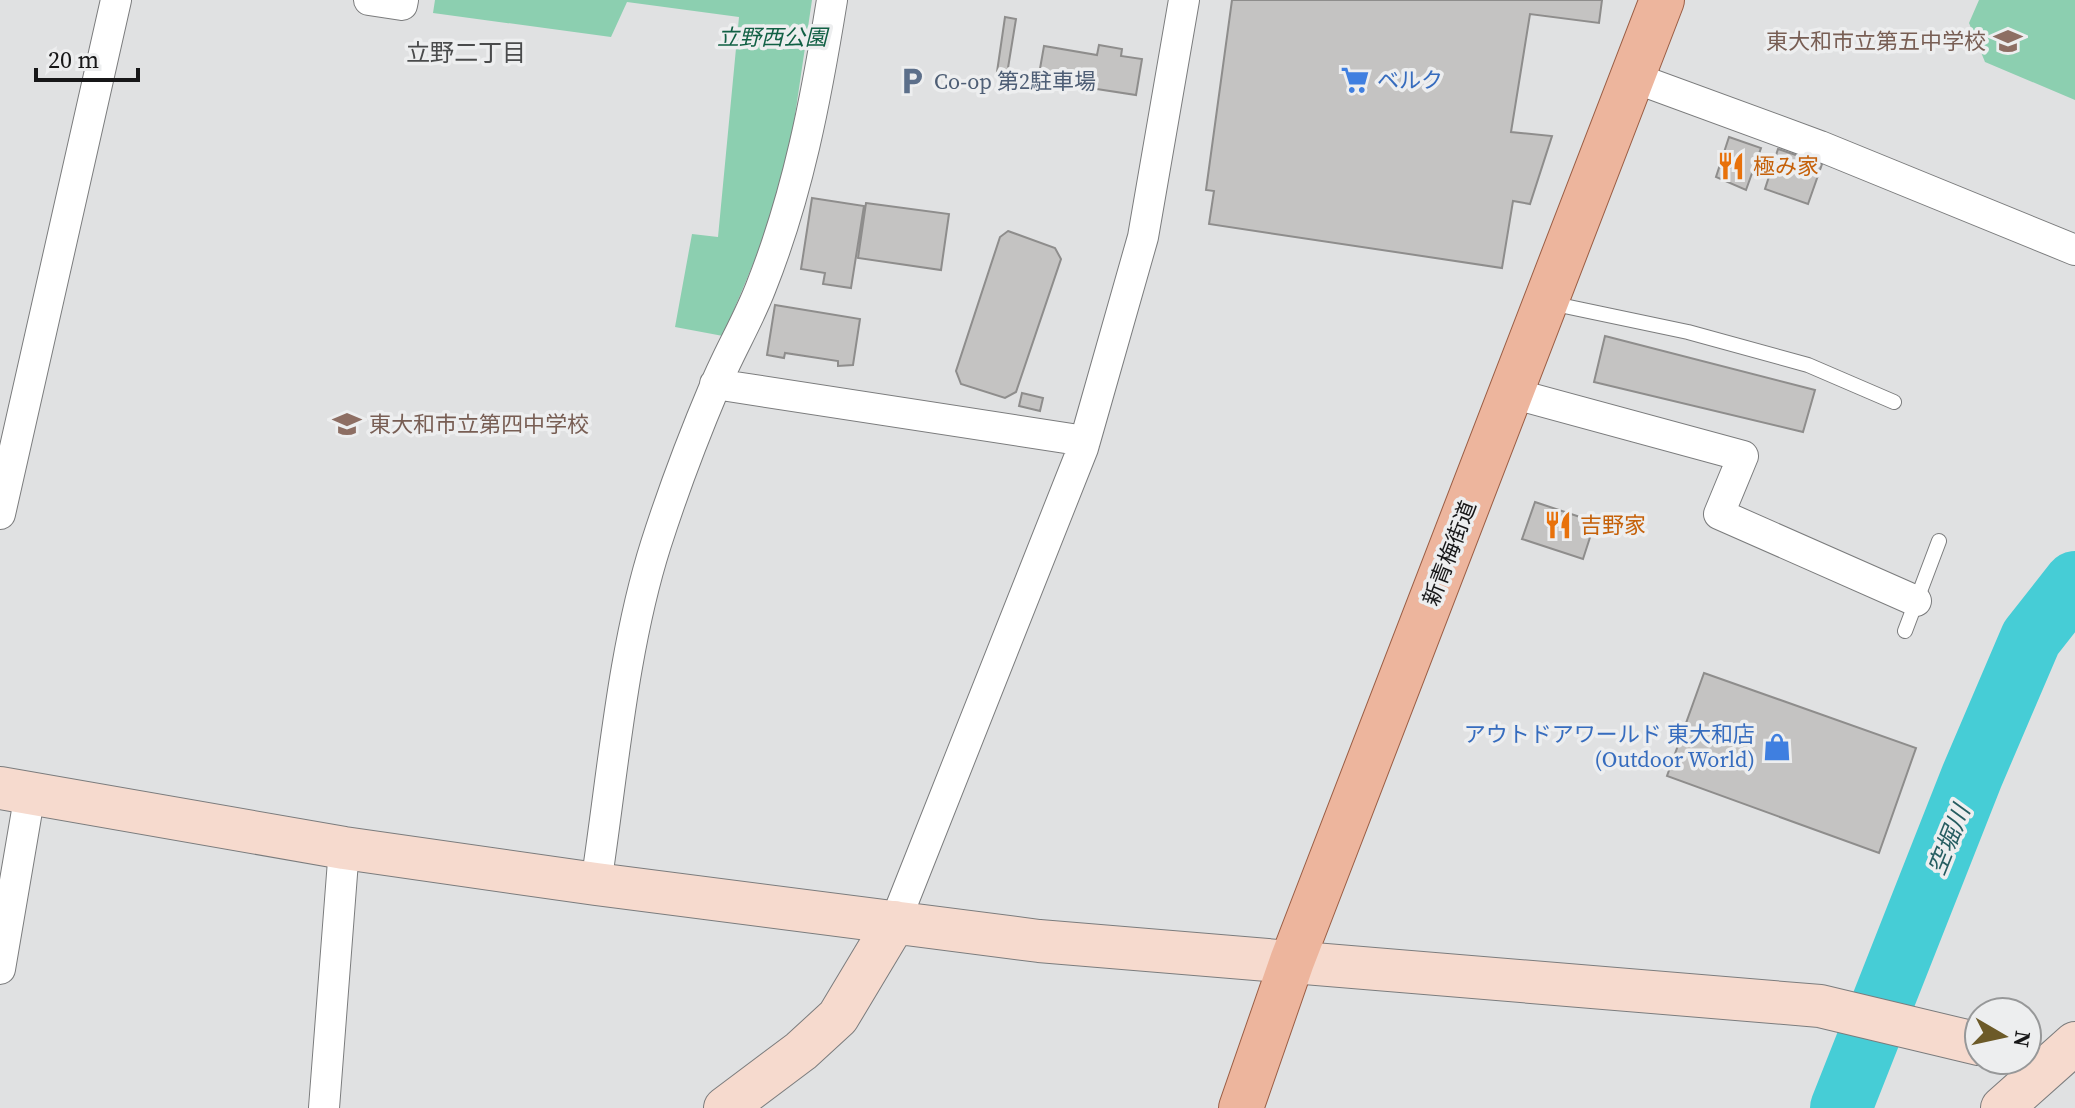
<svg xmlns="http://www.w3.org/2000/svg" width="2075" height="1108" font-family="'Source Serif 4','Noto Sans JP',serif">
	<rect width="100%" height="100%" fill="#e0e1e2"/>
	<path fill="#8ccfb0" d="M435,0H812L784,190L723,336L675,327L692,234L718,237L739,17L627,2L611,37L433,13Z
		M1979,0H2075V100L1985,62L1969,23Z"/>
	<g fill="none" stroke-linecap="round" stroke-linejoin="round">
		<path stroke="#46cdd6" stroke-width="62" d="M1841,1108L1972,776L2031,638L2075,582"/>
	</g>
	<path fill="#c4c3c2" stroke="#8e8d8c" stroke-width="2" d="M1232,0H1602L1599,23L1530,14L1511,132L1552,136L1530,204L1513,201L1502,268L1209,224L1214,191L1206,190Z
		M1005,17L1016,19L1007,74L997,72Z
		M1099,45L1122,49L1121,56L1142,59L1136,95L1038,80L1044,46L1097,55Z
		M1729,137L1761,148L1746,190L1716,177Z
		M1778,149L1822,164L1808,204L1765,189Z
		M812,198L864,206L851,288L823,284L825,273L801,269Z
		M866,203L949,214L941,270L858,258Z
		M1008,231L1055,248L1061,259L1016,392L1005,398L961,384L956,371L1000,237Z
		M775,305L860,319L853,365L838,366V361L785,353L784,358L767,355Z
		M1605,336L1815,390L1803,432L1594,382Z
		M1022,393L1043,398L1040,411L1019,406Z
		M1535,502L1595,522L1583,559L1522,539Z
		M1704,673L1916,748L1879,853L1667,776Z"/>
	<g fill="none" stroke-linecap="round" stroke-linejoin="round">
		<defs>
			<path id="lane" d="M1550,303L1688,332L1808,365L1894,402
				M1905,631L1939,541"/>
			<path id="street" d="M369,0L402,5L403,0
				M1632,77L1820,146L2075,250
				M715,384L1085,441
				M1511,393L1743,456L1719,514L1916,601
				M0,514L116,0
				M596,884C613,773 622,651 656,544C673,491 693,438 715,386C729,352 748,321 761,287C798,194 816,99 832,0
				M895,922L1083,448L1143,237L1184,0
				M0,969L30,793
				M324,1108L344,848"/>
			<path id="secondary" d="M0,788L344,848L596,884L1039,941L1820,1006L1979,1044
				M725,1108L801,1051L838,1017L895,922
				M2002,1108L2075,1043"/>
			<path id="primary" d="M1241,1108L1292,961L1662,0"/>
		</defs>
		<use href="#lane" stroke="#7b7c7d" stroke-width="16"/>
		<use href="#street" stroke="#7b7c7d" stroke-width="32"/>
		<use href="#secondary" stroke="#7b7c7d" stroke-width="44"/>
		<use href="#primary" stroke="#9a5d44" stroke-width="46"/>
		<use href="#lane" stroke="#fff" stroke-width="14"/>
		<use href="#street" stroke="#fff" stroke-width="30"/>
		<use href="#secondary" stroke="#f6dace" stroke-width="42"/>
		<use href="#primary" stroke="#edb59d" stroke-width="44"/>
	</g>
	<defs>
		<symbol id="school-bare" viewBox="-9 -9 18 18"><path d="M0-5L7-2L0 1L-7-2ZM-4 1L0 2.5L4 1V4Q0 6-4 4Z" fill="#8d6e63" stroke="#edeeef" stroke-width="2.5" paint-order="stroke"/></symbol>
		<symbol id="supermarket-bare" viewBox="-9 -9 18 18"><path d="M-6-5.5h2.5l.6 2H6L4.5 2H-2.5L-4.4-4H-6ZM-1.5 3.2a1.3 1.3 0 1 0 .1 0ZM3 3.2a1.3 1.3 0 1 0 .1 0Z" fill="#3f7fe0" stroke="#edeeef" stroke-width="2.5" paint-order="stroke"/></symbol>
		<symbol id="parking-bare" viewBox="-9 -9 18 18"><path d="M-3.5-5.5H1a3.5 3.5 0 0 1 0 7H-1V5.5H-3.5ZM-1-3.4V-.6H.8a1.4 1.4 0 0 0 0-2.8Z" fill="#5c6f8a" stroke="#edeeef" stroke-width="2.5" paint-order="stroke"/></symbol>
		<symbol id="restaurant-bare" viewBox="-9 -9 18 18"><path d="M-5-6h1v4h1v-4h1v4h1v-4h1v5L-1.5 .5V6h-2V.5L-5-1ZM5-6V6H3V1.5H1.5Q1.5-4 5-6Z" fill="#e8710a" stroke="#edeeef" stroke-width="2.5" paint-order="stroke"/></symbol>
		<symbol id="shop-bare" viewBox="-9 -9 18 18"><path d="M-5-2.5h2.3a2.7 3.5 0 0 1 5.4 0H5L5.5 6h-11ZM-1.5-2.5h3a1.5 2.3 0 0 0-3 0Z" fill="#3f7fe0" stroke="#edeeef" stroke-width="2.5" paint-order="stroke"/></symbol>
	</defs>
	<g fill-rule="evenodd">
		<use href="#school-bare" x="1988" y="21" width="40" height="40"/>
		<use href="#supermarket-bare" x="1335" y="60" width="40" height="40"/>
		<use href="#parking-bare" x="892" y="61" width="40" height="40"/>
		<use href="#restaurant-bare" x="1711" y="146" width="40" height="40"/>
		<use href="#school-bare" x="327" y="404" width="40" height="40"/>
		<use href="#restaurant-bare" x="1538" y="505" width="40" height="40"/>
		<use href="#shop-bare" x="1757" y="727" width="40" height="40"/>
	</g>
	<g text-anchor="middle" stroke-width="7" stroke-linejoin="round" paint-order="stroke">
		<g font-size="22" font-style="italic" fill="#116044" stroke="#edeeef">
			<text x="772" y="45">立野西公園</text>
		</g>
		<g font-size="22" fill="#785e54" stroke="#edeeef" text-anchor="end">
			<text x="1986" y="49">東大和市立第五中学校</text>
			<text x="369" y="432" text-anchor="start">東大和市立第四中学校</text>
		</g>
		<g font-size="22" fill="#366cbe" stroke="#edeeef" text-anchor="start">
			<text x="1377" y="88">ベルク</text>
			<text x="1755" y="742" text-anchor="end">アウトドアワールド 東大和店<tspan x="1755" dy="25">(Outdoor World)</tspan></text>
		</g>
		<g font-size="22" fill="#4e5e75" stroke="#edeeef" text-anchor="start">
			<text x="934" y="89">Co-op 第2駐車場</text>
		</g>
		<g font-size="22" fill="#c56008" stroke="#edeeef" text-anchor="start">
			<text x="1753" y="174">極み家</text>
			<text x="1580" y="533">吉野家</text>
		</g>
		<g font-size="22" fill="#171718" stroke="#edeeef">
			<text transform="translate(1449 553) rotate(-69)" y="8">新青梅街道</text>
		</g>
		<g font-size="24" fill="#4a4b4c" stroke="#edeeef">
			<text x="466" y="61">立野二丁目</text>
		</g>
		<g font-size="24" font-style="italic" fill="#265d61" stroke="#edeeef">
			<text transform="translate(1949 840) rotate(-68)" y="8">空堀川</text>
		</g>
	</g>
	<g transform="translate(2003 1036) rotate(99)"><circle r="38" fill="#edeeef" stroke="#979899" stroke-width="2"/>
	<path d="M0-6L14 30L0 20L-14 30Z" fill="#6c5a28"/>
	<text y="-12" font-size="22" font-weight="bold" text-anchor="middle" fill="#171718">N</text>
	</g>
	<path d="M36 68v12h102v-12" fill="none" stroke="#171718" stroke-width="4"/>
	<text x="48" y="68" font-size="24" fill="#171718" stroke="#edeeef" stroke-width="6" paint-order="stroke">20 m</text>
</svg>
